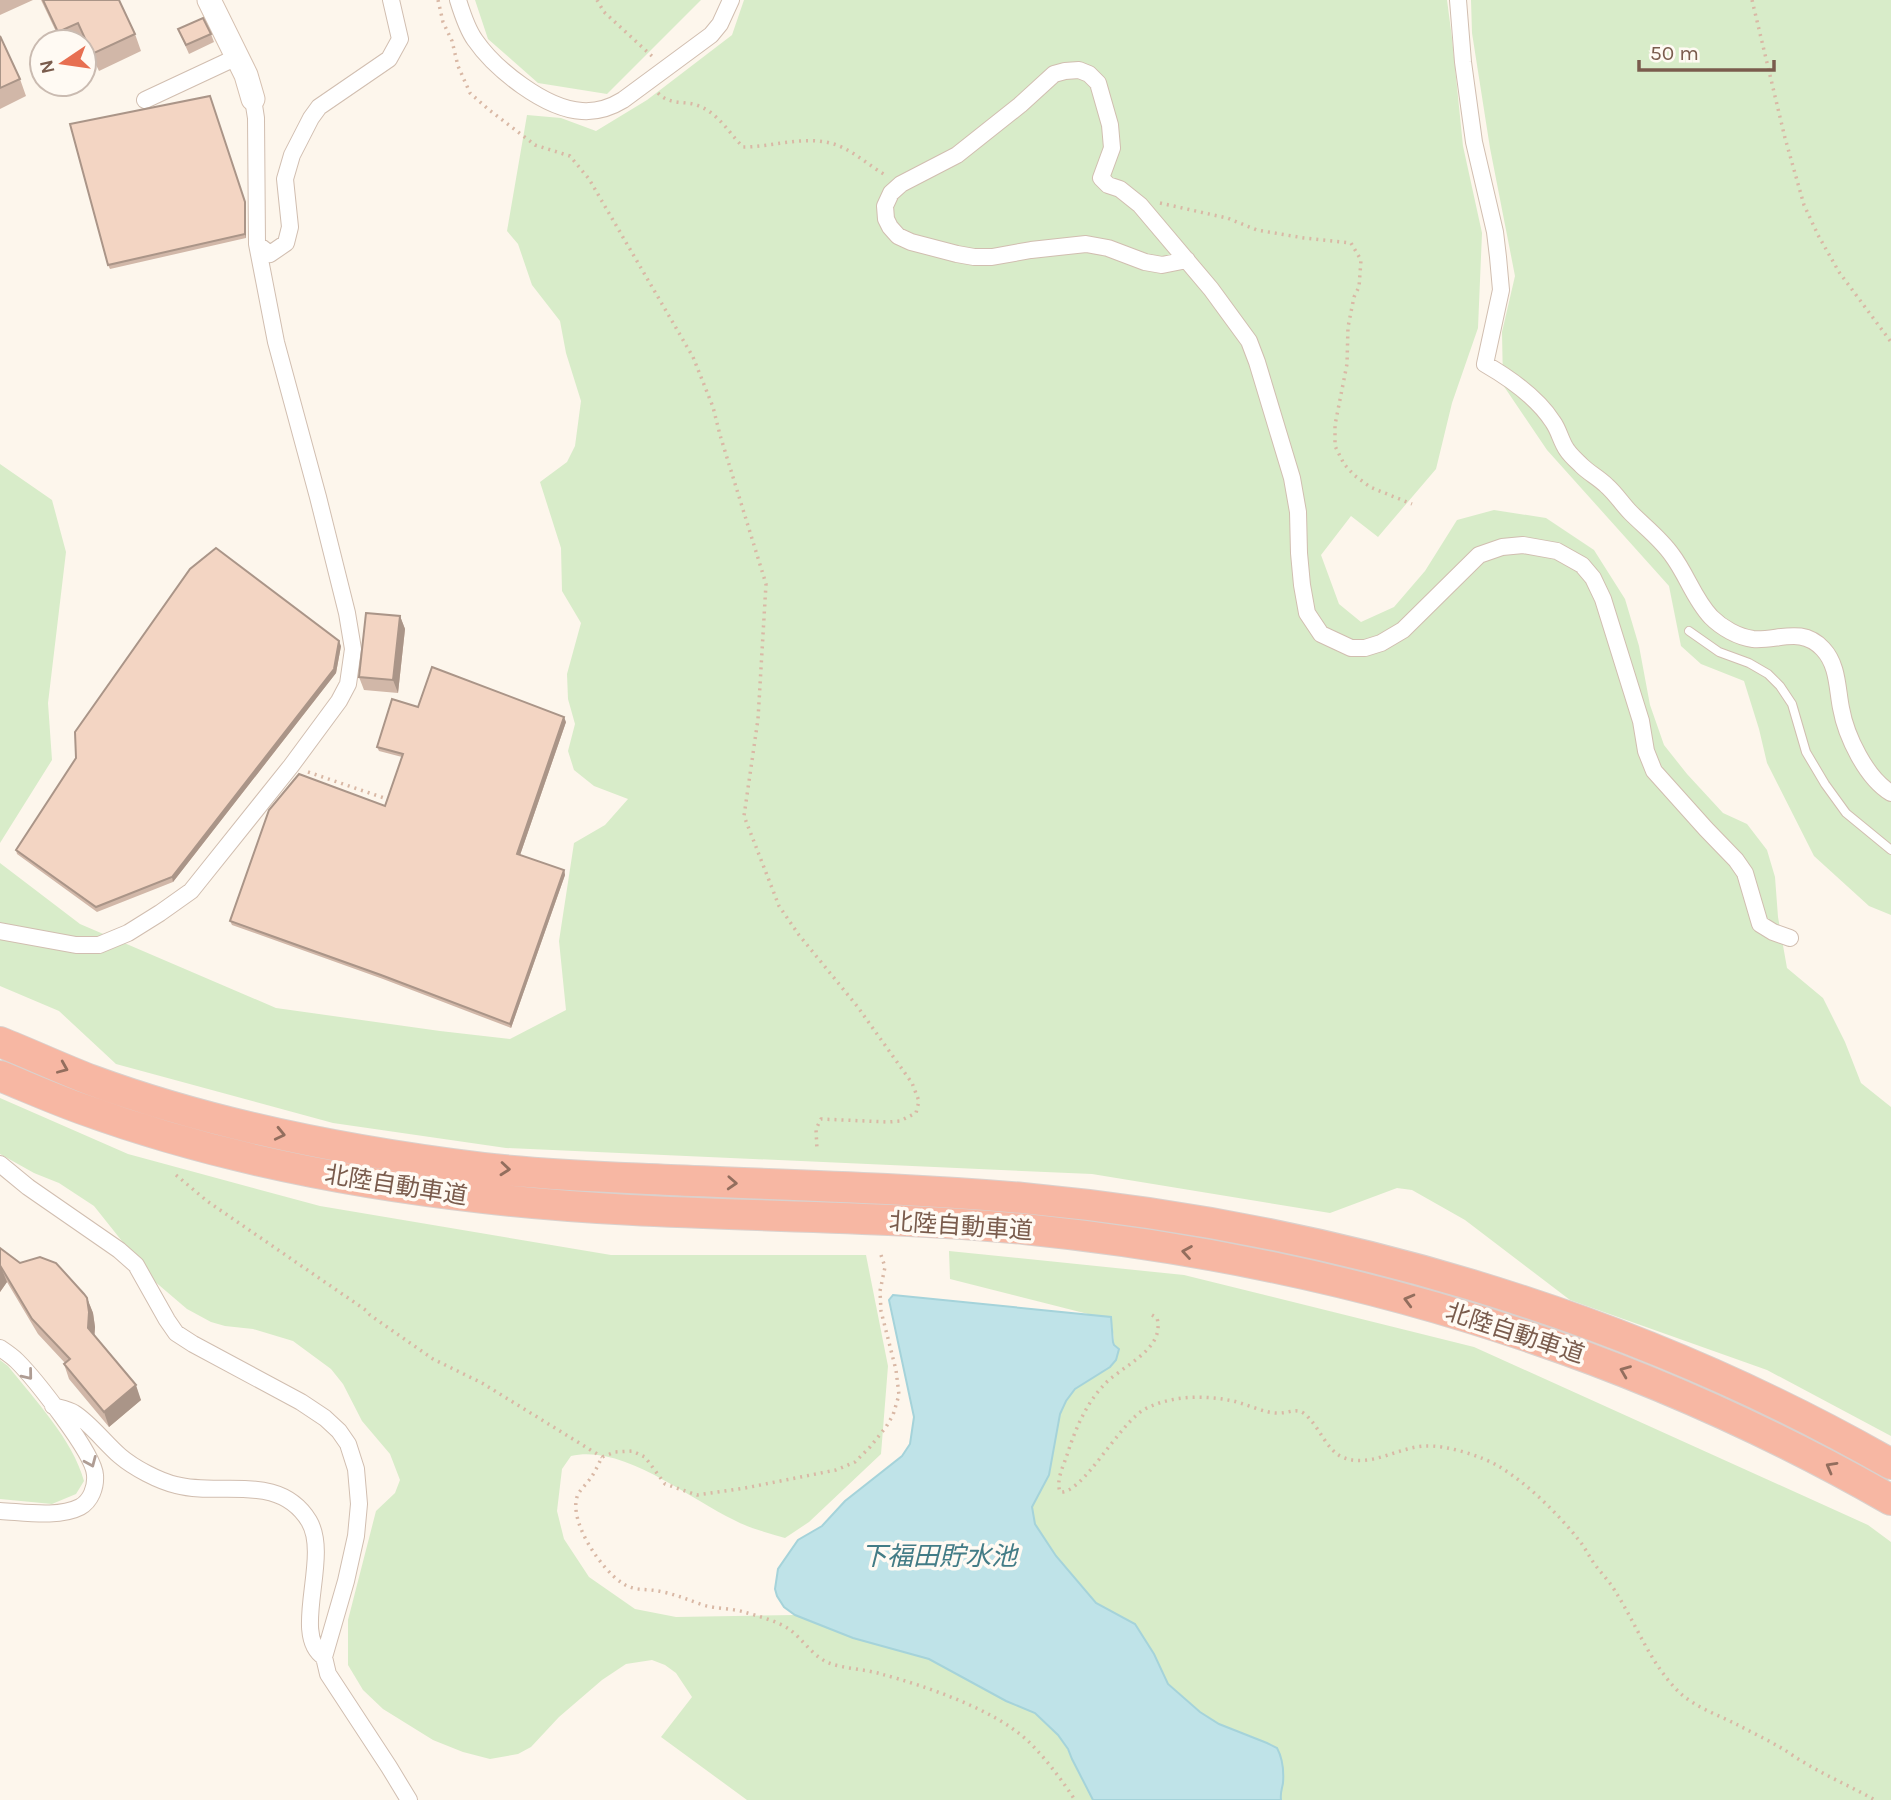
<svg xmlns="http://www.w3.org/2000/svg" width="1891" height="1800" font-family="Karla,'Noto Sans JP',sans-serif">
	<rect width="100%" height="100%" fill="#fdf6ec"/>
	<path fill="#d8ecc9" d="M475,0H701L607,94L538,83L488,39Z
		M744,0H1447L1452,38L1463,146L1482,233L1478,328L1452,403L1436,469L1378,537L1351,516L1321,555L1339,604L1361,622L1394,607L1425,571L1457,520L1494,510L1546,518L1594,550L1625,599L1639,646L1650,705L1664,745L1687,774L1723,813L1747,824L1767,850L1775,877L1778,917L1787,968L1823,998L1845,1042L1861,1083L1891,1107V1436L1767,1370L1570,1300L1465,1220L1412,1190L1397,1188L1330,1213L1092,1174L506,1148L333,1123L116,1064L59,1011L0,986V863L80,924L276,1008L440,1031L510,1039L566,1010L559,941L574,843L605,825L628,799L594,786L574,770L568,751L575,724L568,699L567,674L581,623L562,591L561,548L540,482L567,462L575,446L581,401L566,353L560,321L532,285L518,244L507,231L527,115L561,118L596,131L647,100L732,35Z
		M1471,0H1891V915L1869,906L1814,856L1767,763L1759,729L1744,681L1701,664L1681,646L1669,586L1547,450L1503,385L1502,332L1515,276L1490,148L1472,33Z
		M0,464L52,500L66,552L48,703L52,760L0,843Z
		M0,1098L128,1154L320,1206L611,1255H866L888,1366L881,1454L809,1522L785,1538C768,1533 749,1528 734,1520C688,1498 623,1444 571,1456L562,1469L557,1511L564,1539L589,1577L635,1609L676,1617L795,1615L853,1638L929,1659L1006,1701L1035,1713L1058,1735L1068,1750L1072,1760L1093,1800H747L661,1737L692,1697L676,1673L665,1665L652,1660L626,1664L602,1680L559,1717L531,1747L518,1754L490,1759L463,1752L433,1740L383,1709L363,1690L348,1665V1620L376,1511L395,1493L400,1480L390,1454L362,1421L343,1384L331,1369L293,1341L253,1329L225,1326L211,1322L187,1309L153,1280L94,1206L59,1183L34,1173L0,1154Z
		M949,1251L1184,1275L1474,1347L1868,1525L1891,1542V1800H1281C1280,1793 1282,1789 1283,1783C1284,1770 1283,1759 1277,1748L1266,1743L1219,1724L1200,1712L1168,1684L1154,1654L1135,1624L1096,1603L1056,1556L1035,1524L1032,1507L1049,1475L1060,1414L1066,1401L1075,1389L1110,1367L1114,1339L1111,1318L1088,1314L950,1279Z
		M0,1360L8,1366C35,1400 73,1440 84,1481L76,1494L52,1504L0,1499Z"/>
	<path fill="#bfe3e8" stroke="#a5d3da" stroke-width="2" d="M893,1295L1111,1317L1113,1342L1114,1345L1119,1349L1116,1360L1110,1367L1075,1389L1066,1401L1060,1414L1049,1475L1032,1507L1035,1524L1056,1556L1096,1603L1135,1624L1154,1654L1168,1684L1200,1712L1219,1724L1267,1743L1277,1748C1283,1759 1284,1770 1283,1783C1282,1789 1280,1793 1281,1800H1093L1072,1759L1068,1749L1058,1735L1035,1713L1006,1701L929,1659L853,1638L795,1615L784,1607L777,1596L775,1589L778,1569L798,1540L822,1526L845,1501L902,1456L910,1444L914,1417L889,1300Z"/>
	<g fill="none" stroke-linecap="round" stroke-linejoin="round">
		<defs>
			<path id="lane" d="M1689,631L1719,652L1749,663L1768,674L1780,686L1792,704L1806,752L1825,784L1846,813L1891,850"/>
			<path id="street" d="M458,0C462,13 467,29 475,40C495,69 545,109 582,111C597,112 610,108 623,100L711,35L720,24L731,0
				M1458,0L1463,62L1474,142L1495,232L1498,257L1501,290L1485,364C1511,379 1537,397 1553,422C1559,430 1561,442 1567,450C1571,456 1577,461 1582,466C1589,473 1599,478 1607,486C1616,494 1623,505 1631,513C1645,527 1661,539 1672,555C1687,575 1694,599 1711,617C1722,628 1738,637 1753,639C1778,641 1802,626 1823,649C1838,665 1837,688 1841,708C1846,736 1866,778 1891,793
				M145,100L237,57
				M257,244L270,254L286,243L290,227L285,179L292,155L311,118L319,107L389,59L400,39L391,0
				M1187,260L1162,265L1145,262L1108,248L1086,244L1031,250L992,257H974L957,254L911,242L898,236L890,227L886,219L885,206L891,193L901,184L957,155L1020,105L1054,74L1065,71L1079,70L1089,74L1098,83L1110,125L1112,148L1101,178L1108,185L1120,189L1140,205L1211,289L1249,341L1257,362L1292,478L1298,512L1299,553L1302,585L1307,613L1321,634L1351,648H1365L1381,643L1403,630L1479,555L1502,547L1523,545L1557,551L1582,565L1593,578L1603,599L1641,721L1646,751L1654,771L1706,829L1736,860L1745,873L1760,924L1773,932L1790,938
				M0,931L76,945H99L128,933L160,913L191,891L291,766L339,701L348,684L353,649L347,613L318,497L276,342L257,244L256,118L253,99
				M0,1164L28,1187L119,1250L136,1265L167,1320L176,1333L193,1344L301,1402L325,1418L339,1431L348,1444L356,1469L359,1504L356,1536L346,1581L324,1657L328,1674L389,1767L409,1800
				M0,1348C6,1352 12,1356 17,1361C34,1378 94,1453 95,1475C96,1487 91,1501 80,1507C59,1518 23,1512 0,1511
				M53,1406C60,1408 68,1409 74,1413C89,1422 106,1444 120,1456C134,1468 159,1481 176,1485C221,1497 279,1472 309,1521C331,1558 290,1635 324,1657"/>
			<path id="secondary" d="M209,0L246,75L253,99"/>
			<path id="highway" d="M0,1042C30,1054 60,1068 91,1080C216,1126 351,1152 483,1168C545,1175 608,1177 670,1180C787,1185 906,1188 1023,1198C1326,1226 1627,1313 1891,1464
				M0,1076C27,1087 54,1099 82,1109C211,1156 348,1183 484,1198C664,1219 845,1212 1024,1229C1330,1260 1624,1347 1891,1500"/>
		</defs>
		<use href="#lane" stroke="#d1beb0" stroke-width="10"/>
		<use href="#street" stroke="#d1beb0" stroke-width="18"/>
		<use href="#secondary" stroke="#d6c0b0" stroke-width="25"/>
		<use href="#highway" stroke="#dad1cd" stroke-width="32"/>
		<path stroke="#d9b8a5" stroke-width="3.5" stroke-dasharray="2 5" stroke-linecap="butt" d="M438,0L443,22L452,41L458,66L470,93L488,109L535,145L570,156L589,179L693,357L713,407L720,435L766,584L758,719L744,816L779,906L799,935L857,1006L912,1083L919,1101L916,1113L900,1121L888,1122L821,1119L816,1129L817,1150
			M597,0L604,12L654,58
			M1752,0L1785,138L1804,205L1818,235L1839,272L1891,342
			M658,93C670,106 686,100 699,106C719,114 729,133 743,147C771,147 803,136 830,143C851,148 869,166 887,176
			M1160,203L1227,218L1257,230L1304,238L1351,243L1361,260L1359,287L1354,297L1348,327L1347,364L1335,425V446L1344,464L1354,475L1370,487L1412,504
			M308,772L390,800
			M176,1175L207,1201L367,1311L370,1315L433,1359L482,1383L602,1457
			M881,1255L885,1267L880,1291L881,1311L896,1370L899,1395L893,1415L886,1427L870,1447L855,1462L836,1470L745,1488L697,1495L665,1484L645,1457L632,1451L615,1452L602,1457C599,1463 596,1470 592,1476C588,1483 579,1490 577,1497C569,1523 602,1570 622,1583C635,1592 648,1588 663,1592C677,1595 689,1600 703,1605C716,1609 731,1608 744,1612C758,1616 777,1621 789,1629C803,1639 812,1656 829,1663C845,1669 865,1669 881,1674C926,1686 996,1710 1029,1742C1047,1760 1061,1779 1075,1800
			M1152,1315L1157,1318C1166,1351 1118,1367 1102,1387C1085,1406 1075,1430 1067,1455C1063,1467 1056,1480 1060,1492C1082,1495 1120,1422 1145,1409C1170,1396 1201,1395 1228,1400C1243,1402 1265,1414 1279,1413C1291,1413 1298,1406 1308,1417C1320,1429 1327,1450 1342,1457C1369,1469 1398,1447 1425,1446C1447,1445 1482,1456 1500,1467C1529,1485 1557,1513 1578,1539C1585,1547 1589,1557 1596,1566C1602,1574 1610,1582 1615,1591C1637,1625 1650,1664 1680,1693C1695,1707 1718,1715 1736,1724C1751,1732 1768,1740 1783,1749C1790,1753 1797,1759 1805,1763C1828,1777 1852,1787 1875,1800"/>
		<use href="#lane" stroke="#fff" stroke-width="8"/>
		<use href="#street" stroke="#fff" stroke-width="16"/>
		<use href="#secondary" stroke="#fff" stroke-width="23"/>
		<use href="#highway" stroke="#f7b7a3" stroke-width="30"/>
	</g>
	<path fill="#d1b7a8" d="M0,0H33L0,15Z
		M41,0H119L135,34L141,51L99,71L84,40L81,42H61Z
		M178,29L211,34L214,42L189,54Z
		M0,36L20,79L26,96L0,109Z
		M246,206V238L110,269L108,265Z
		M400,616L405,629L398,693L364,690L359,677Z
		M341,646L336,673L173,882L97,912L17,854L16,850Z
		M418,707L566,722L520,855L564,870L565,875L511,1028L383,979L232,925L230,921L385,806L402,757L379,751L377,747Z
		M0,1248L20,1263L87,1298L93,1313L95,1327L94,1335L141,1400L109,1427L69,1379L64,1364L65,1363L38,1334L7,1282L0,1292Z"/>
	<path fill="#aa9588" d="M211,100L246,206V238L245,234Z
		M400,616L405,629L398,693L393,680Z
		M339,641L341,646L336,673L173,882L172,877Z
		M564,717L566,722L519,858L517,854Z
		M564,870L565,875L511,1028L510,1024Z
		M1,1267L7,1282L0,1292V1269Z
		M87,1298L93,1313L95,1327L94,1344L88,1328Z
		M136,1385L141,1400L109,1427L104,1412Z"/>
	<path fill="#f3d5c3" stroke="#aa9588" stroke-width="2" d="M43,0H119L135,34L92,54L78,23L58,32Z
		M203,18L211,34L186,45L178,29Z
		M0,36L20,79L0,88Z
		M210,96L245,202V234L108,265L70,124Z
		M216,548L339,641L334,669L172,877L96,907L16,850L76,758L75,732L190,569Z
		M366,613L400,616L393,680L359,677Z
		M432,667L564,717L517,854L564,870L510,1024L381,975L230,921L269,810L299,774L385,806L403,754L377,747L392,699L418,707Z
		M0,1248L20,1263L40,1257L56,1263L84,1294L87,1298L89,1312L88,1328L136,1385L104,1412L64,1364L70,1359L32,1319L1,1267L0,1269Z"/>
	<defs><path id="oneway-chevron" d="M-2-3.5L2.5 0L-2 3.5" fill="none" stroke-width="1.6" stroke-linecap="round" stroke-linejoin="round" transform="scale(1.75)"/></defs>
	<g stroke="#936e5e">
		<use href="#oneway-chevron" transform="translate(63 1068) rotate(23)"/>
		<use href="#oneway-chevron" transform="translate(280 1134) rotate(13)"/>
		<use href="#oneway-chevron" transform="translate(505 1169) rotate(5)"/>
		<use href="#oneway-chevron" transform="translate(732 1183) rotate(3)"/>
		<use href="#oneway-chevron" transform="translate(1187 1252) rotate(-171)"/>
		<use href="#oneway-chevron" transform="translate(1409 1300) rotate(-165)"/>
		<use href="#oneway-chevron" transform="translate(1625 1371) rotate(-158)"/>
		<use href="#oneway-chevron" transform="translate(1831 1467) rotate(-151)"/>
	</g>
	<g stroke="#af9d94">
		<use href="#oneway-chevron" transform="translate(28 1375) rotate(51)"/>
		<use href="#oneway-chevron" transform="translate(91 1462) rotate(67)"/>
	</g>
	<g text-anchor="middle" stroke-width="7" stroke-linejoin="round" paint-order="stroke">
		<g font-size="24" fill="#7a5c4d" stroke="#fffaf3">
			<text transform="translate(396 1185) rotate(9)" y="8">北陸自動車道</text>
			<text transform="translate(961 1226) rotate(4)" y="8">北陸自動車道</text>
			<text transform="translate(1515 1333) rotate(18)" y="8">北陸自動車道</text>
		</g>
		<g font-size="26" font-style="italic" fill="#437c86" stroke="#fffaf3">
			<text x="939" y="1565">下福田貯水池</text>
		</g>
	</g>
	<g transform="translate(63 63) rotate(257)"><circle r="33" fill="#fffaf3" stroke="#cabbb1" stroke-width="2"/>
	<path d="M0-5L12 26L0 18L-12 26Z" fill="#e76f51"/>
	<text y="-10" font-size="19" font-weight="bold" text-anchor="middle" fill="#7a5c4d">N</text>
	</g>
	<path d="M1639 60v10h135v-10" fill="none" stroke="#7a5c4d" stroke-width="3.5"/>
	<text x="1650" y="60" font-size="21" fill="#7a5c4d" stroke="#fffaf3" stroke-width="5" paint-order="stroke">50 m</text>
</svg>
